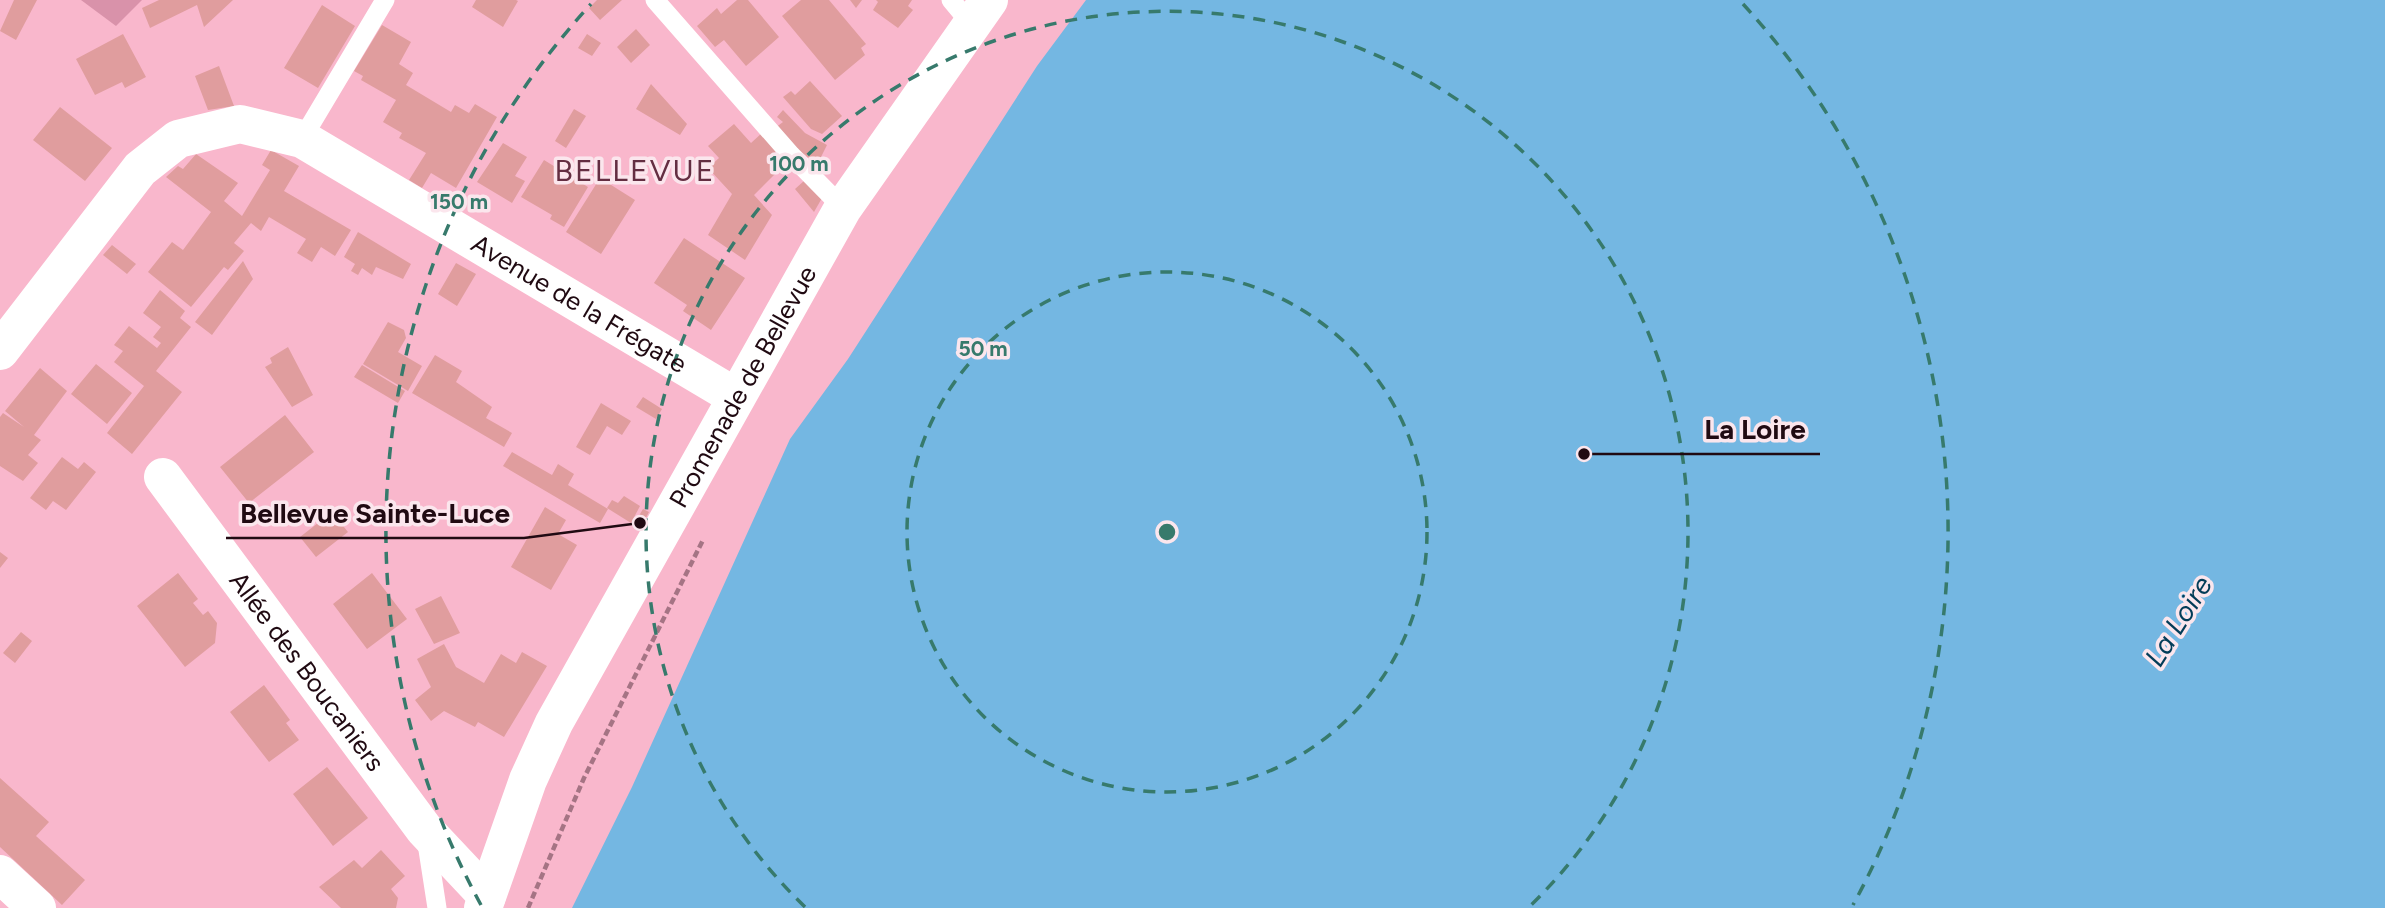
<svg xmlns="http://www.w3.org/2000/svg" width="2385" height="908" font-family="Figtree,sans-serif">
	<rect width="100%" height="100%" fill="#f9b7cc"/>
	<path fill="#d992aa" d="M81,0H142L116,26Z"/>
	<path fill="#74b7e2" d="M1086,0H2385V908H572L632,787L790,439L848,359L1037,66Z"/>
	<path fill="#e09d9e" d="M14,0H37L16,40L0,31Z
		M159,0H233L204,27L197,5L150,28L142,8Z
		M476,0H516L518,1L503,27L472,7Z
		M597,0H622L600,20L589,8Z
		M737,0H748L779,37L746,66L724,40L715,47L697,26L717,8L721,14Z
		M801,0H829L866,44L861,48L865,55L835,80L782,16Z
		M850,0H862L856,8Z
		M876,0H912L908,6L913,10L898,28L873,10L878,2Z
		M322,5L355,26L318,88L284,68Z
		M382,25L411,42L399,64L413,73L406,85L451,112L455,105L469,113L475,104L497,117L456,188L431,173L422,188L409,180L426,153L399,138L402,133L383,122L396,100L361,80L363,76L354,71Z
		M636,29L650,45L631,63L617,47Z
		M123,34L146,77L125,88L122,82L95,95L76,59Z
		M587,34L601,43L592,56L578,48Z
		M219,66L234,106L208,110L195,76Z
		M810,81L842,116L822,134L811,129L783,97L791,91L795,95Z
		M651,84L687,124L680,135L636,109Z
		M60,107L112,148L85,181L33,140Z
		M574,109L586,116L566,148L555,141Z
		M783,110L805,133L827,145L818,163L794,149L775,128L783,122L777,117Z
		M734,124L751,143L763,132L778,150L773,154L783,166L754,195L772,215L745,260L708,235L732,194L708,168L719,158L708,146Z
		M503,143L527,157L515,176L525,181L512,203L477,182Z
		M271,150L299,166L284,191L351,230L335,256L321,247L312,262L297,253L306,239L269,217L261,231L251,223L234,243L244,251L228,270L224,267L191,307L148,272L172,242L183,250L211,212L166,177L178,166L183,169L196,154L238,183L224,201L242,216L270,170L262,165Z
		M544,160L588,187L564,227L550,219L552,215L521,197Z
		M600,178L635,200L601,254L566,232Z
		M805,180L822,198L814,212L795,189Z
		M358,232L411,264L403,279L376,267L372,275L362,268L358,275L351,271L355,264L344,257Z
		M684,238L745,278L711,330L683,311L687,305L654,283Z
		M112,245L136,264L127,274L103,255Z
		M243,261L253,279L212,335L195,322Z
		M456,263L476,274L457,306L438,294Z
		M160,290L185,311L180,318L191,327L156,371L182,392L132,454L107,433L144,386L114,362L123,351L114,345L129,326L157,348L161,343L153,337L161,327L143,313Z
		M388,322L404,330L406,338L398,352L422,366L408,391L363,364Z
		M288,347L313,395L292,407L265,367L272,363L270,358Z
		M435,355L462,371L456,382L492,407L486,418L512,433L504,447L412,393Z
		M96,364L132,393L107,424L71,394Z
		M362,365L405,391L398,403L354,377Z
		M40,368L67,391L34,435L41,440L28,455L38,463L23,481L0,466V417L3,413L24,427L5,411Z
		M643,397L662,409L656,419L636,407Z
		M601,403L631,421L622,435L607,426L590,455L576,447Z
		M285,415L314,452L249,503L220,467Z
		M512,452L552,475L558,464L574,474L568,485L608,509L600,523L503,466Z
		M62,457L78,469L84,462L96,472L66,510L53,501L46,510L30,498Z
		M624,496L640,506L631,523L607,508L612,500L618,503Z
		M545,507L566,520L558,534L577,545L551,590L511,567Z
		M643,509L649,512L641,527L634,524Z
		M332,512L348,532L316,557L300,537Z
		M0,552L8,558L0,568Z
		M178,573L198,599L193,603L203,615L208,611L217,623L215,643L185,667L137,606Z
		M372,573L407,619L367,649L333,604Z
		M441,596L460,633L434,644L415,609Z
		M21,632L32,641L15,663L3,653Z
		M444,644L456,667L484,683L501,654L516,663L522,652L547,666L504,737L478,722L475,727L444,711L431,721L415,700L431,687L417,659Z
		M264,685L290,720L286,723L299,740L269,762L230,712Z
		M327,767L368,818L333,846L293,794Z
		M0,778L49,822L36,836L85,880L62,905L0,847Z
		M381,850L405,876L391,889L398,898L396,908H341L319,887L354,860L362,868Z"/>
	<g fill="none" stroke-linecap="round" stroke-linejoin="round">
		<path stroke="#a57484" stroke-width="4.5" stroke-dasharray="7 3.5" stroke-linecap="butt" d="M528,908L584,778L703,540"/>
		<path stroke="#fff" stroke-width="19" d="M655,0L791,155L843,208
			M951,0L971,24
			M302,139L385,0
			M426,837L437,908"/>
		<g stroke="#fff" stroke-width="38">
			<path id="s1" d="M0,351L140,169L178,139L240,124L302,139L736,397"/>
			<path id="s2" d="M163,477L424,829L487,896"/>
		</g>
		<g stroke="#fff" stroke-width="38">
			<path d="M0,874L37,908"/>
			<path id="s3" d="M483,908L528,780L554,723L843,208L989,0"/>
		</g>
	</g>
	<g fill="none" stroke="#377a6c" stroke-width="3.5" stroke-dasharray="12 9">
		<circle cx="1167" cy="532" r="260"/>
		<path d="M805 907A521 521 0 1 1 1529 907"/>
		<path d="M481 905A781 781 0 0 1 591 4M1743 4A781 781 0 0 1 1853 905"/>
	</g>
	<g text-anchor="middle" stroke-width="7" stroke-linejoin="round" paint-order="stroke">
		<g font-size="26" fill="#200a12" stroke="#fbe6ed">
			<text dy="9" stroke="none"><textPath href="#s1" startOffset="728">Avenue de la Frégate</textPath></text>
			<text dy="9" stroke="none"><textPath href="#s3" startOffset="584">Promenade de Bellevue</textPath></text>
			<text dy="9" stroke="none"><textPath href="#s2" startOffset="242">Allée des Boucaniers</textPath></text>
		</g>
		<g font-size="28" font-style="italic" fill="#023c58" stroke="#fbe6ed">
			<text transform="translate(2178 621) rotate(-58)" y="10">La Loire</text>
		</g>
		<g font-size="30" letter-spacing="2" fill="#642e42" stroke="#fbe6ed">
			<text x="635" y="181">BELLEVUE</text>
		</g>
	</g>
	<circle cx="1167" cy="532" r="10" fill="#377a6c" stroke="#fbe6ed" stroke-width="3.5"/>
	<g font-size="21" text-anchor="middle" font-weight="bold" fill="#377a6c" stroke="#fbe6ed" stroke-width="7" stroke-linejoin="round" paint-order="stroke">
		<text x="799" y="171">100 m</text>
		<text x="459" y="209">150 m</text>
		<text x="983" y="356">50 m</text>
	</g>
	<path fill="none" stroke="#200a12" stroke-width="2.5" d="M1584 454L1691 454H1820M640 523L524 538H226"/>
	<g fill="#200a12" stroke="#fbe6ed" stroke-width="2.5">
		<circle cx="1584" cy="454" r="7"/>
		<circle cx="640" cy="523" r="7"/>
	</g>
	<g font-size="28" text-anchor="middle" font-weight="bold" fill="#200a12" stroke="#fbe6ed" stroke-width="7" stroke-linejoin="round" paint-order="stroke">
		<text x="1755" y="439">La Loire</text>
		<text x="375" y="523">Bellevue Sainte-Luce</text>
	</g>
</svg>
